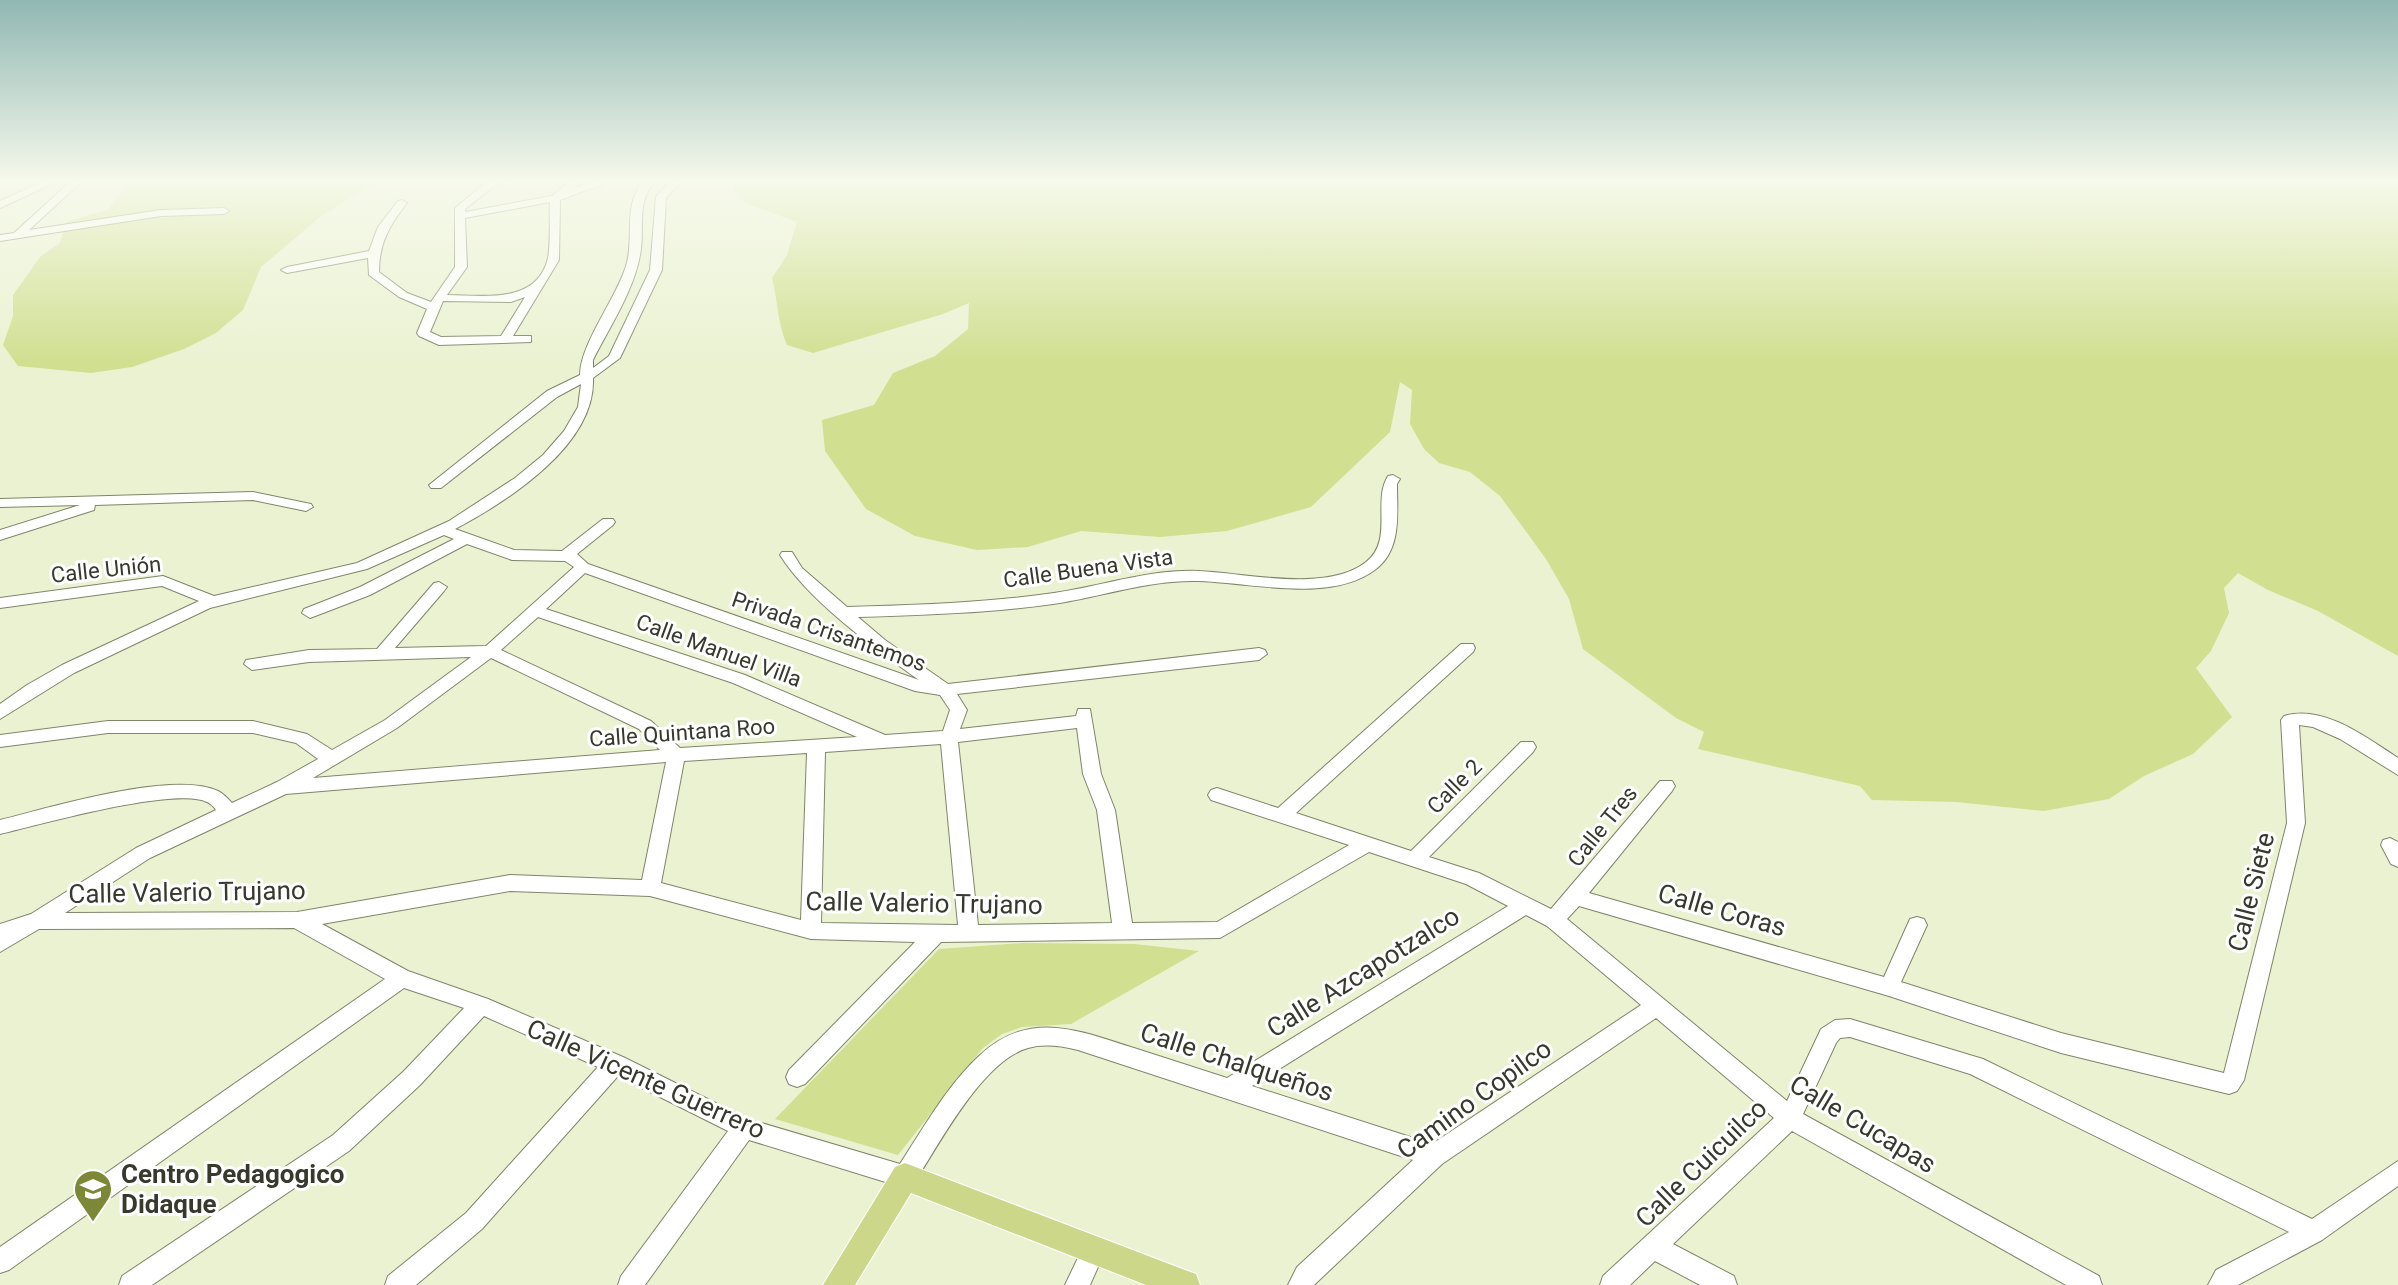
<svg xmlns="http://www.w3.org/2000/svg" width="2398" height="1285" font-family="Roboto,sans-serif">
	<rect width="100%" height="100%" fill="#ebf2d2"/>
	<path fill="#d1df91" d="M129,182H375L320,217L261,267L243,310L216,333L184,349L132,367L91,373L18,366L3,345L13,316V295L40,257L60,243L66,222L107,210Z
		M734,182H2398V656L2318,611L2268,590L2238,573L2224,588L2229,613L2211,651L2196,668L2232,717L2193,754L2144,776L2109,799L2044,811L1956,802L1872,800L1860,786L1698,749L1704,732L1676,718L1583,649L1569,599L1546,559L1500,496L1470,472L1439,463L1424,449L1410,424L1412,390L1400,382L1390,432L1311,507L1227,531L1160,537L1081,531L1028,547L977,550L915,536L866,509L825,451L822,420L874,405L893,373L935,356L968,329L969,303L943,314L813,353L787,345C777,322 778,301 772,278L787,255L797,222L748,204L734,192Z
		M1022,943L1134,944L1199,951L1071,1024L1022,1027L1002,1034L983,1048L898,1155L775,1119L939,949Z"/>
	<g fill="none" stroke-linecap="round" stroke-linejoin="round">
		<defs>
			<path id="minor" d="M42,182H56L0,208V201Z
				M70,182H81L29,230L161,210L224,208L229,211L224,214L161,216L0,241V235L14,233Z
				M487,182H499L465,209V212L552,196L569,182H581L574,188L592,182H608L560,200L559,260L513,336H531V342L439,345L419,336L417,333L427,309L399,297L369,275L368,258L287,273L281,270L287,267L369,251L378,227L398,201L402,200L407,203C390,225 379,242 379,272L407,293L431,302L455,267V208ZM550,202C549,220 551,241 548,258C537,305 483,295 447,295L467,267L465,218ZM525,297L501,336L441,337L430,332L443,301L511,302Z
				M643,182H654C637,203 644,224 641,249C636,288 610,326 593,360V368L609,356L650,270L656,197L670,182H681L666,198L662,270L620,358L593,378C596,445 508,501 455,529L514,550L562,551L603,519H613L615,522L613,525L577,554L588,564L919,680C875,649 808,600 780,555L782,552H792L802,568L847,607C916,605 985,603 1054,593C1103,586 1149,569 1199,571C1245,573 1327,593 1366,562C1394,540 1372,501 1388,476L1393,475L1400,479L1397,484C1397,513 1402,549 1376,569C1331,604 1249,582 1197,581C1147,580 1101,597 1053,604C988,613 923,615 858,617L885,640L948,684L1259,648L1265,650L1267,654L1259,660L957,694L967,710L960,729L1076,716L1078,709H1090L1101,774L1115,810L1132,923L1217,922L1349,845L1211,800L1208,795L1211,790L1217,788L1278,808L1461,644H1473L1475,648L1473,652L1296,813L1411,851L1521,742H1533L1536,747L1533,752L1429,857L1479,873L1551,909L1660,781H1672L1675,786L1672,791L1589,893L1884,977L1910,919L1917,917L1924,919L1927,925L1901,982L2061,1033L2224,1073L2287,823L2281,720L2284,716C2322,704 2365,736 2395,756L2398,758V775L2340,739L2313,727L2299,725L2305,823L2244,1080L2237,1091L2229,1094L2061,1053L1889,996L1579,906L1567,919L1787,1101L1821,1029L1835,1020L1850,1019L1983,1059L2312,1219L2398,1161V1186L2322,1240L2238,1285H2208L2216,1270L2289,1232L1970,1074L1850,1037L1840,1038L1836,1043L1803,1114L2099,1276L2102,1285H2066L1792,1131L1673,1244L1734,1276L1737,1285H1700L1655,1261L1630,1285H1600L1603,1276L1774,1118L1656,1018L1442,1164L1314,1285H1288L1297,1267L1413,1160L1078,1050C1062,1046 1044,1043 1028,1048C982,1061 938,1146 913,1185L905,1188L749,1140L645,1285H618L621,1276L728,1131L618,1076L482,1229L416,1285H385L388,1276L466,1213L598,1067L484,1016L420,1085L349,1151L152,1285H119L122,1276L333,1135L404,1071L464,1008L404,988L9,1270L0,1273V1247L385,979L294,928L39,929L0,952V924L31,914L136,848L216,810C215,808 210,803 207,802C176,786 38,825 0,834V820C49,808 173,770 218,791C224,794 228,799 232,803L277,782L318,759L296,743L253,733H108L0,747V735L108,721H253L307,734L332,750L385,720L471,657L309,662L252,670L244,664L246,660L309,650L377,649L434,583L439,582L447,587L444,591L395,648L486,646L574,567L565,561L512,560L467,544L370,595L310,618L302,613L304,609L360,587L454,539L444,535L367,569L210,608L74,673L0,719V704L27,685L62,665L199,601L162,586L0,608V598L163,576L214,596L357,563L449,521L515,478L543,455L564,431L578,407L581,384L557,397L441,488H431L429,485L547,391L580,375C580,344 616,299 626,266C635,239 622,206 643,182ZM585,573L915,691L940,695L950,710L943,731L885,735L745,675L546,609ZM538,617L733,683L857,737L680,748L651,721L501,650ZM491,658L639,729L660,750L313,778L397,728ZM1077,728L1083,774L1097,810L1112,923L978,925L958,742ZM941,744L958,925L821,923L825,752ZM807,753L801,920L661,883L684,761ZM666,762L642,880L510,875L297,912L65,913L150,858L286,794ZM1369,852L1466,884L1508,906L1227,1078C1196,1068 1165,1058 1134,1048C1077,1030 1029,1009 979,1056C947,1086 924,1127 900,1164L748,1119L623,1057L488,999L408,971L322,924L510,891L650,896L811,939L915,942L789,1070L786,1077L789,1084L797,1087L805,1084L941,942L1220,938ZM1526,915L1547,926L1641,1005L1432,1144L1252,1086Z
				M253,492L311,504L313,507L306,511L253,500L95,505L94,510L0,540V530L80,505L0,507V499Z
				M2390,838L2398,842V867L2391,864L2381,845L2383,840Z
				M1094,1237L1102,1241L1106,1249L1090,1285H1065L1086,1241Z"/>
			<path id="major" d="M905,1163L1185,1270L1196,1274L1200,1285H1146L911,1193L855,1285H823L895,1167Z"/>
		</defs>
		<use href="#minor" stroke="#7f8568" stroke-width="2"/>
		<use href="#major" stroke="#fff" stroke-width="2"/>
		<use href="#minor" fill="#fff" fill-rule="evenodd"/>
		<use href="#major" fill="#cdd78a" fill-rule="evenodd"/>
	</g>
	<linearGradient id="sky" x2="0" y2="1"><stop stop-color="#91b8b4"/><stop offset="0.5" stop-color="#f6f9eb"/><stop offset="1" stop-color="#f6f9eb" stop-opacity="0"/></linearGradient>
	<rect width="2398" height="362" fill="url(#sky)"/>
	<defs>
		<symbol id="school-pin" viewBox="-11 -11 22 30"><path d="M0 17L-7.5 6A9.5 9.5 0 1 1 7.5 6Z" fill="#7c8836" stroke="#fff"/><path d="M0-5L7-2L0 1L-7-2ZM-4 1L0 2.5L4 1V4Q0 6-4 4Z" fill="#fff"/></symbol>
	</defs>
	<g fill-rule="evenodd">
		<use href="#school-pin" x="71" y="1167" width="44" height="60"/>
	</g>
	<g text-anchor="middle" stroke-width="6" stroke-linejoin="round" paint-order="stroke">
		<g font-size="22" fill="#37392d" stroke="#fff">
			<text transform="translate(1088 568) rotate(-8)" y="8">Calle Buena Vista</text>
			<text transform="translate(106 569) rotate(-6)" y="8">Calle Unión</text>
			<text transform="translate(829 631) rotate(19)" y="8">Privada Crisantemos</text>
			<text transform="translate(719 650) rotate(20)" y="8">Calle Manuel Villa</text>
			<text transform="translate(682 732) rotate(-4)" y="8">Calle Quintana Roo</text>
			<text transform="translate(1454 786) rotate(-45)" y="8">Calle 2</text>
			<text transform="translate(1602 826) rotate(-51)" y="8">Calle Tres</text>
		</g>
		<g font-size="26" fill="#37392d" stroke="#fff">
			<text transform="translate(187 892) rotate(-1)" y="9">Calle Valerio Trujano</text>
			<text transform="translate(2251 892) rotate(-76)" y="9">Calle Siete</text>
			<text transform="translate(924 903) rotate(1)" y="9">Calle Valerio Trujano</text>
			<text transform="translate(1722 910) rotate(16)" y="9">Calle Coras</text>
			<text transform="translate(1363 972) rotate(-32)" y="9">Calle Azcapotzalco</text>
			<text transform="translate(1237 1062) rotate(18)" y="9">Calle Chalqueños</text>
			<text transform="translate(646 1079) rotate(24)" y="9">Calle Vicente Guerrero</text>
			<text transform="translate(1474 1099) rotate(-36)" y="9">Camino Copilco</text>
			<text transform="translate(1863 1124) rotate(31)" y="9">Calle Cucapas</text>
			<text transform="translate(1701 1163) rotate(-44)" y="9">Calle Cuicuilco</text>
		</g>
		<g font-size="26" font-weight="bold" fill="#37392d" stroke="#fff" text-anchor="start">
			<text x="121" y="1183">Centro Pedagogico<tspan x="121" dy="30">Didaque</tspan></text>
		</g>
	</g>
</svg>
